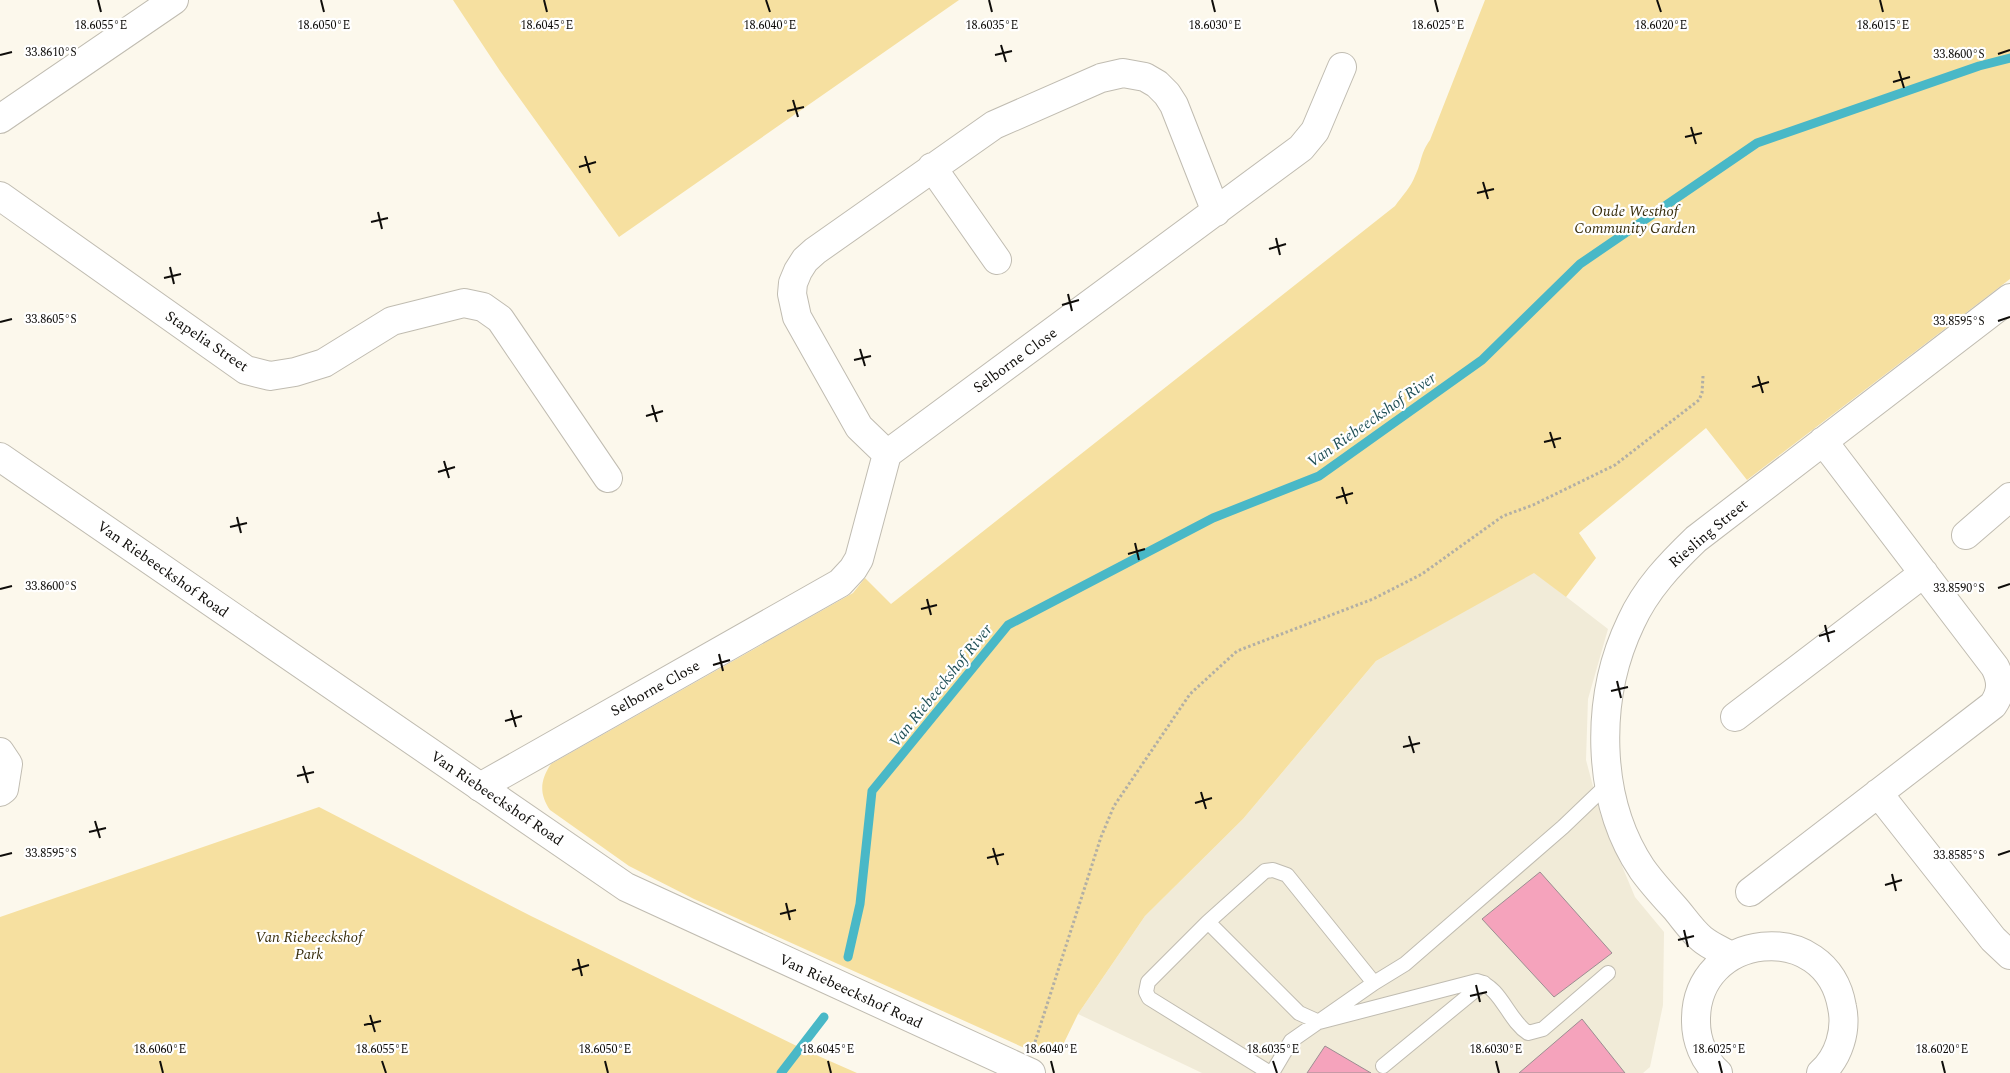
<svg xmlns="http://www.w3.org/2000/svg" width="2010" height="1073" font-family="Spectral,serif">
	<rect width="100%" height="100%" fill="#fcf8ec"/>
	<path fill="#f1ebd8" d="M1534,572L1608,629L1588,699L1586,760L1601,816L1635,897L1664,932L1663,1005L1650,1067L1643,1073H1202L1078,1014L1145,916L1243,819L1376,661Z"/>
	<path fill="#f6e0a0" d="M453,0H959L619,237L500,71Z
		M1485,0H2010V279L1747,480L1706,428L1579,533L1596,558L1566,597L1534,573L1376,661L1243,819L1145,916L1078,1014L1058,1055L1031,1043L1029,1050L694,899L629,866L550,810C539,794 540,780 551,764L853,593L865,578L891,604L1395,206C1402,196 1411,187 1415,176C1422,162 1420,154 1430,140Z
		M319,807L531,916L807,1051L857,1073H0V917Z"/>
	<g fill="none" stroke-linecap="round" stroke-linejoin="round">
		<path stroke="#49b8c7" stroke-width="9" d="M848,957L860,904L872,791L1008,625L1213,518L1319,476L1482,360L1580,264L1757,143L1979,66L2010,58
			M781,1073L824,1017"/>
	</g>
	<path fill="#f5a3bc" stroke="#9b8e91" d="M1540,872L1612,953L1554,997L1482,919Z
		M1582,1019L1625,1073H1519Z
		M1325,1046L1371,1073H1307Z"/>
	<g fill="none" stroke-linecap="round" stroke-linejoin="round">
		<defs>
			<path id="lane" d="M1208,922L1299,1013L1319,1022L1477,981C1501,987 1508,1020 1528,1033L1543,1029L1608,973
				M1383,1066L1484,983
				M1270,1073L1149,998L1146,992L1148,982L1208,922L1265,871L1273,870L1287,875L1374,983
				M1272,1073L1291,1041L1374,983L1405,964L1563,827L1609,783"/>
			<path id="street" d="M0,119L174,0
				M932,167L997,260
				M0,196L246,370L270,376L295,372L324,363L392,321L464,303L483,307L500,319L608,478
				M887,454L859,427L797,317L792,294L793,283L798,271L805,260L815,251L994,125L1101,78L1123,73L1145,77L1157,84L1167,94L1174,105L1216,212
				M1966,535L2010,497
				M1735,717L1924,573
				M0,752L8,764L4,789L0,792
				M480,787L840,583L853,569L859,559L887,454L1301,148L1315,131L1342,67
				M1878,793L1993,939L2010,955
				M1750,892L1993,705C2002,692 2002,681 1995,667L1823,441
				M1731,956C1721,950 1710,946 1702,939C1691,930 1683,917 1674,907C1663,895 1652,883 1642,869C1595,799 1595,697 1631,622C1646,589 1670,564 1696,539L2010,298
				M1718,1073C1704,1061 1696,1040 1696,1022C1694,931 1827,917 1842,1007C1847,1030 1839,1057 1821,1073"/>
			<path id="secondary" d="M0,457L626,887L1031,1073"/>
		</defs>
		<use href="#lane" stroke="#c0bcb1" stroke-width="16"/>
		<use href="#street" stroke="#c0bcb1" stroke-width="30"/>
		<use href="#secondary" stroke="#c0bcb1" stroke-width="30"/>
		<path stroke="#b2afa5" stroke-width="3" stroke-dasharray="2.5 2.5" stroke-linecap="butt" d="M1035,1042L1101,837L1114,806L1190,694L1237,651L1373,599L1422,574L1503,516L1533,505L1615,465L1699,400L1702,393L1703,376"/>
		<use href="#lane" stroke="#fff" stroke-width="14"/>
		<use href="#street" stroke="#fff" stroke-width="28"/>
		<use href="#secondary" stroke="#fff" stroke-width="28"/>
	</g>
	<path fill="none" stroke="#0f0d0a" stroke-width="2" d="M98,0L101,12M321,0L324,12M544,0L547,12M766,0L770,12M989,0L992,12M1212,0L1215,12M1435,0L1438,12M1657,0L1661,12M1880,0L1883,12M1001,45L1006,62M1998,54L2010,50M0,55L12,52M995,55L1012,51M1899,71L1904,88M1893,82L1910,77M793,100L798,117M787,111L804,107M1691,127L1696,144M1685,137L1702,133M585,156L590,173M579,167L596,162M1483,182L1488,199M1477,193L1494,189M378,212L382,229M371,222L388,218M1276,238L1280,255M1269,249L1286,244M170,267L174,284M164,278L181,274M1068,294L1072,311M1062,305L1079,300M1998,321L2010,317M0,322L12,319M860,349L865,366M854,360L871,356M1758,376L1763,393M1752,387L1769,382M652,405L657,422M646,416L663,411M1550,432L1555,448M1544,442L1561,438M444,461L449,478M438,472L455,467M1342,487L1347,504M1336,498L1353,493M237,517L241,533M230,527L247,523M1135,543L1139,560M1128,554L1145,549M1998,588L2010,584M0,589L12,586M927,599L931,615M921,609L937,605M1825,625L1829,642M1819,636L1835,631M719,654L723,671M713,665L730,660M1617,681L1621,698M1611,691L1628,687M511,710L516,727M505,721L522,716M1409,736L1414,753M1403,747L1420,743M303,766L308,783M297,776L314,772M1201,792L1206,809M1195,803L1212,798M95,821L100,838M89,832L106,828M993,848L998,865M1998,855L2010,851M0,856L12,853M987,858L1004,854M1892,874L1896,891M1885,885L1902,880M786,903L790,920M780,914L796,910M1684,930L1688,947M1678,940L1694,936M578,959L582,976M572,970L589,965M1476,985L1480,1002M1470,996L1487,992M370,1015L375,1032M364,1025L381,1021M160,1061L163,1073M382,1061L386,1073M605,1061L608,1073M828,1061L831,1073M1051,1061L1054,1073M1273,1061L1277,1073M1496,1061L1499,1073M1719,1061L1722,1073M1942,1061L1945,1073"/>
	<g text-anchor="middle" stroke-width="4.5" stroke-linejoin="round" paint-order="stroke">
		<g font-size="15" font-style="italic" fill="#392e0c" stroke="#fff">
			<text x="1635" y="216">Oude Westhof<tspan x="1635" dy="17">Community Garden</tspan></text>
			<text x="309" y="942">Van Riebeeckshof<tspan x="309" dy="17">Park</tspan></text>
		</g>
		<g font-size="15" fill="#0f0d0a" stroke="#fff">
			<text transform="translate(207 341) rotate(34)" y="5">Stapelia Street</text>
			<text transform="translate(1015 360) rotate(-36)" y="5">Selborne Close</text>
			<text transform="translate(1708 533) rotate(-40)" y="5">Riesling Street</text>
			<text transform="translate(163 569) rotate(35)" y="5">Van Riebeeckshof Road</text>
			<text transform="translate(655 688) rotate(-29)" y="5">Selborne Close</text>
			<text transform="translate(497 798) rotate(34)" y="5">Van Riebeeckshof Road</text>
			<text transform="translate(851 991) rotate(25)" y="5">Van Riebeeckshof Road</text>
		</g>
		<g font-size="16" font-style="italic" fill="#1f4f56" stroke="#fff">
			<text transform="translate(1371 419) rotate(-35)" y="6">Van Riebeeckshof River</text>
			<text transform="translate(940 685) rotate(-51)" y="6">Van Riebeeckshof River</text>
		</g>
	</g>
	<g font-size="12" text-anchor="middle" fill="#0f0d0a" stroke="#fff" stroke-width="4.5" stroke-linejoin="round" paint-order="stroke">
		<text x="101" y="29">18.6055°E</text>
		<text x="324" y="29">18.6050°E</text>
		<text x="547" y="29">18.6045°E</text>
		<text x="770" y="29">18.6040°E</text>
		<text x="992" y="29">18.6035°E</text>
		<text x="1215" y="29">18.6030°E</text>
		<text x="1438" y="29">18.6025°E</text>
		<text x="1661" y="29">18.6020°E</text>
		<text x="1883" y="29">18.6015°E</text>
		<text x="51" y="56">33.8610°S</text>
		<text x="1959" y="58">33.8600°S</text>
		<text x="51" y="323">33.8605°S</text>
		<text x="1959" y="325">33.8595°S</text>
		<text x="51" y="590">33.8600°S</text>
		<text x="1959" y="592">33.8590°S</text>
		<text x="51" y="857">33.8595°S</text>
		<text x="1959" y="859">33.8585°S</text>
		<text x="160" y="1053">18.6060°E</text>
		<text x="382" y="1053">18.6055°E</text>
		<text x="605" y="1053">18.6050°E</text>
		<text x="828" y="1053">18.6045°E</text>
		<text x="1051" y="1053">18.6040°E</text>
		<text x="1273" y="1053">18.6035°E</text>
		<text x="1496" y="1053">18.6030°E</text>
		<text x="1719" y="1053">18.6025°E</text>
		<text x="1942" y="1053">18.6020°E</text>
	</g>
</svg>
